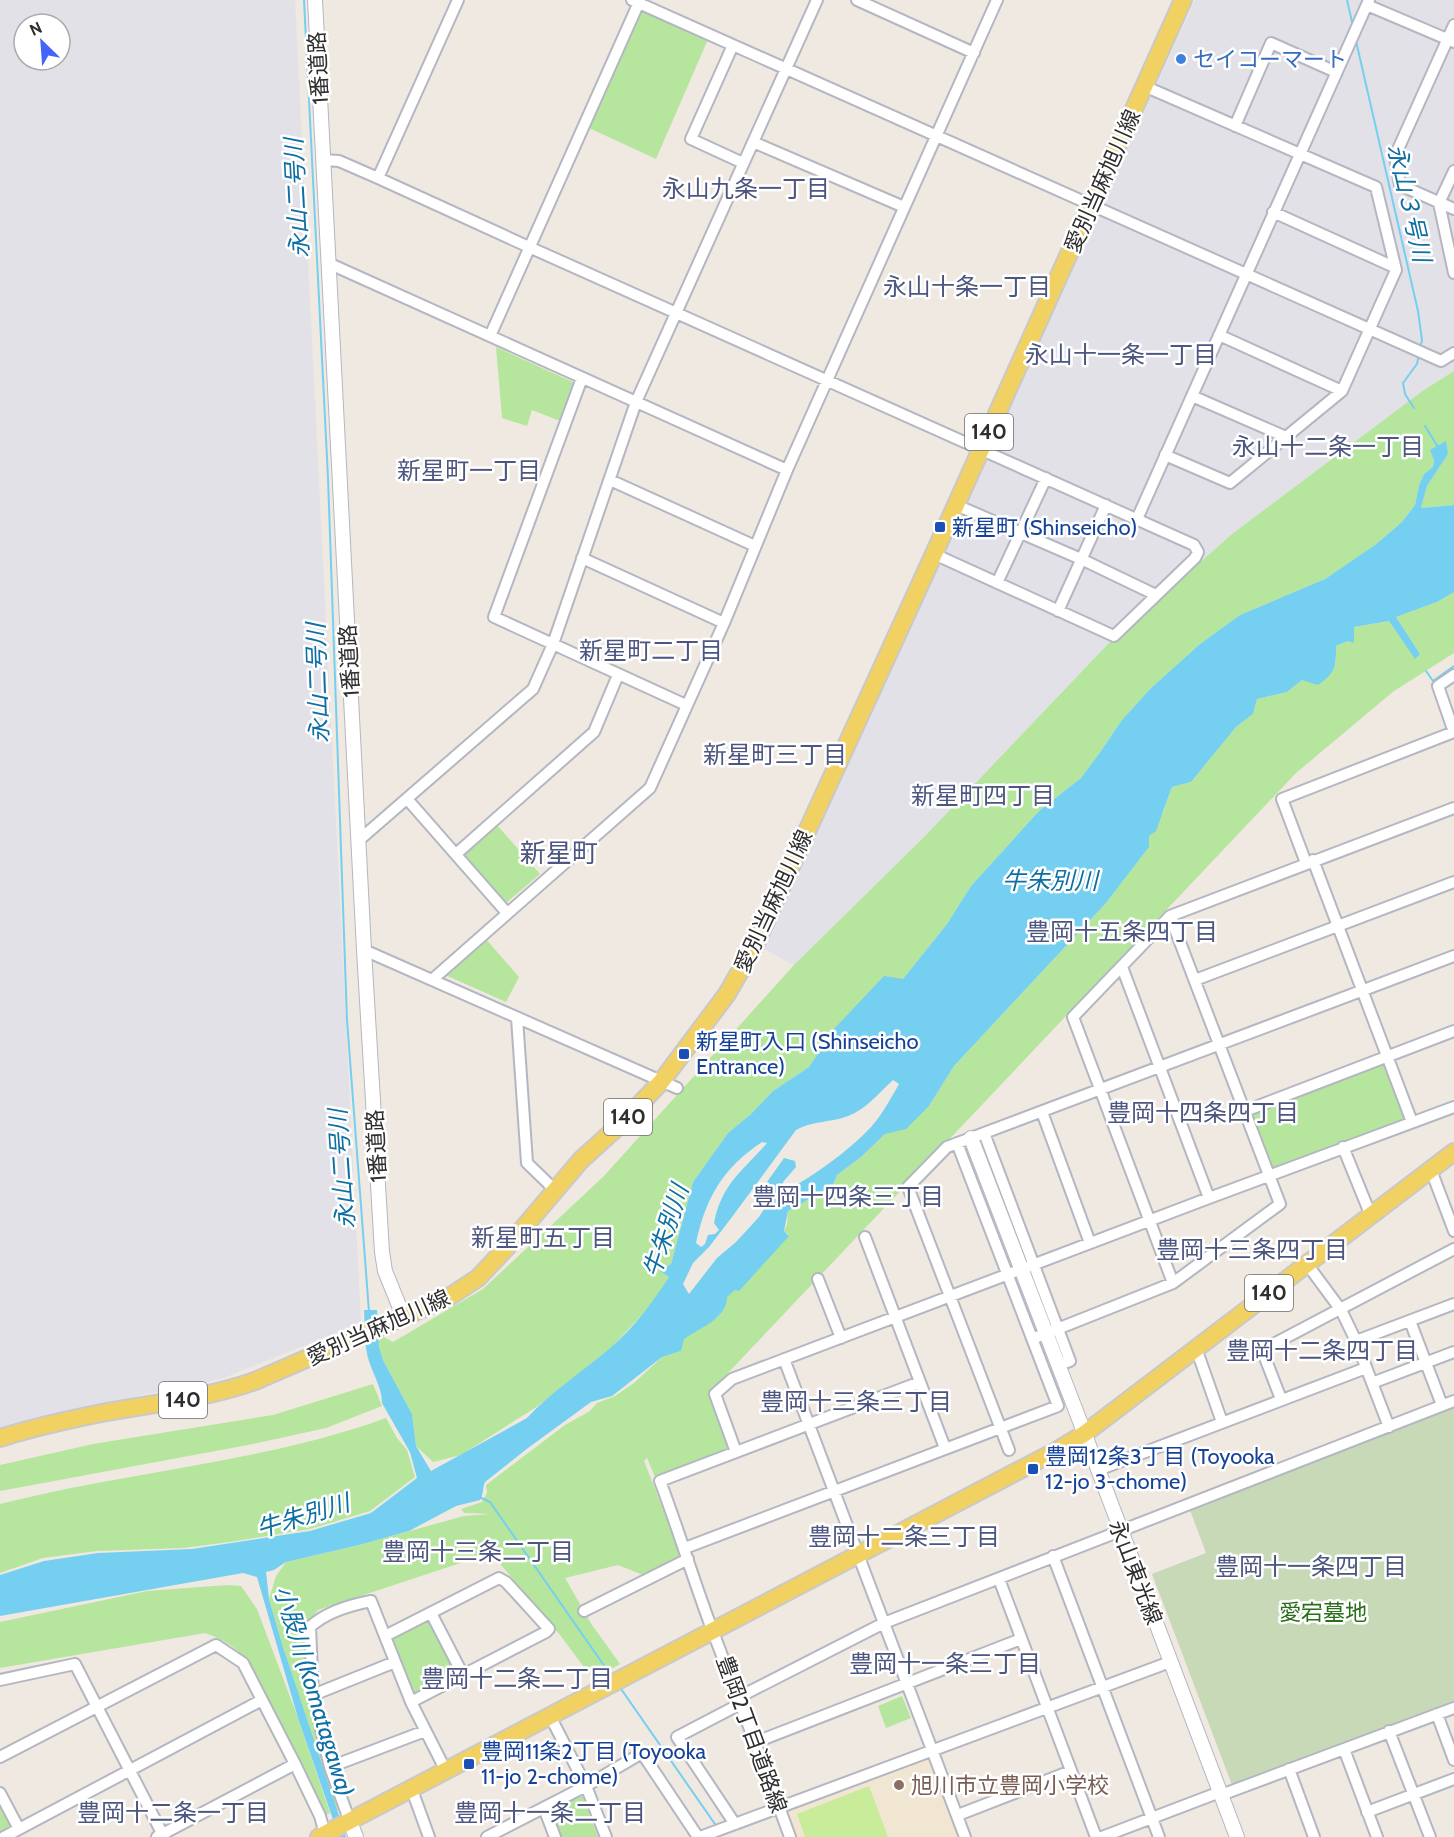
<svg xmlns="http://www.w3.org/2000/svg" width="1454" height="1837" font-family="Cabin,'Noto Sans JP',sans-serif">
	<rect width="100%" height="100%" fill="#efe9e1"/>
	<path fill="#e3e1e8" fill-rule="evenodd" d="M0,0H295L361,1323L221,1379L78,1408L0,1430ZM24,24H60V60H24Z
		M1195,0H1454V371L1421,392L1232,534L1109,643L926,835L794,965L762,948Z"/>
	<path fill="#f0e6d1" d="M929,1758L958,1837H797L787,1811Z"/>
	<path fill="#b6e59e" d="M642,9L709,37L656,159L589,128Z
		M496,347L575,383L560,421L532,410L527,426L502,418Z
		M1454,371V505L1421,508L1427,486L1448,454L1431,450L1434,460L1433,467L1424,474L1419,485L1415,505L1402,522L1375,545L1325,579L1240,615L1200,644L1150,689L1122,720L1101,751L1081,778L1039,811L971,886L947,924L903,979L834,1029L809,1067L773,1091L751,1114L728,1133L693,1182L671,1264L660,1271L669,1277L651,1305L612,1347L538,1406L461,1455L433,1462L416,1446L412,1414L383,1360L379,1347L378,1334L393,1342L483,1289L604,1176L794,965L926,835L1109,643L1232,534L1421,392Z
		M1454,592V653L1394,691L1296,773L709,1393L715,1394L736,1452L660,1481L655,1477L647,1458L644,1461L681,1555L643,1575L618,1565L565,1578L592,1625L620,1664L593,1679L560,1635L491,1553L318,1610L303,1628L307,1681L319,1738L339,1809L336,1811L282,1644L269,1599L276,1576L286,1562L359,1545L464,1516L491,1514L464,1513L461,1509L482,1502L487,1493L486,1485L565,1425L590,1411L597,1403L615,1396L634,1383L662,1357L681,1351L683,1339L719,1316L726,1297L735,1290L789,1235L784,1231L787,1225L788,1211C804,1204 816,1191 832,1187L837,1175L861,1157L885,1134L894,1131L929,1106L954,1066L1106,903L1149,847V836L1163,813L1172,787L1191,782L1236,727L1253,714L1257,699L1287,692L1302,680L1336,662V646L1348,641L1354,627L1389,621L1415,658L1420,654L1396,617L1437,602Z
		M497,825L540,874L506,903L464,854Z
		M485,938L519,977L506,1002L443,974Z
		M1387,1056L1412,1122L1269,1175L1245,1111Z
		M373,1384L382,1406L326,1428L248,1445L0,1491V1465L93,1444L273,1415Z
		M386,1418L397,1438L407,1450L415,1477L370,1511L310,1529L230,1542L183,1548L97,1551L43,1558L0,1573V1504C128,1471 262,1463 386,1418Z
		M227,1585L241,1586L257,1609L298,1718L330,1813L325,1815L253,1668C240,1650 226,1640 205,1633L0,1668V1622L147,1591Z
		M431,1619L457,1671L413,1695L391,1639Z
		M902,1696L911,1718L886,1728L878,1706Z
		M580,1796L583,1797L598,1837H560L551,1813L552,1811Z
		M0,1803L12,1826L0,1832Z"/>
	<path fill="#c8d9b8" d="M1454,1407V1702L1232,1785L1152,1574L1206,1553L1190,1510Z"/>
	<path fill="#c9ec9a" d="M869,1786L888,1837H805L797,1814Z"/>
	<path fill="#75cff0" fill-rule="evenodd" d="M1446,441L1448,454L1427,486L1421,508L1454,505V592L1437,602L1396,617L1420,654L1415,659L1389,621L1354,627V643L1348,641L1336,646C1336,667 1336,672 1318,685L1302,680L1287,692L1257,699L1253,714L1236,727L1191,782L1172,787L1156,831L1149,836V847L1106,903L954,1066L929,1106L906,1129L885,1134L861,1157L837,1175L832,1187C816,1191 804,1204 788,1211L784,1231L789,1236L739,1291L735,1290L727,1297C727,1319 699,1328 684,1339L681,1351L662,1357L612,1396L591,1402L528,1448L485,1482C482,1489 484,1494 480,1500L456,1506L409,1531L359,1545L286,1562L274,1570L266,1572L269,1599L282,1644L346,1837H339L298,1718L257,1577L243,1573L0,1616V1575L44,1561L98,1553L192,1549L310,1531L371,1513L417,1478L410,1452L382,1403C382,1387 372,1373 368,1358C364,1343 365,1325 364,1310H377L379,1347L383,1360L412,1414L416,1446L431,1471L527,1418C551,1392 582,1372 609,1349C633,1329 652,1303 669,1277L660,1271L671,1264L693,1182L728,1133L751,1114L773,1091L809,1067L834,1029L884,976L903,979L947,924L971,886L1039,811L1081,778L1101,751L1122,720L1150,689L1200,644L1240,615L1325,579L1375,545L1402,522L1415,505L1419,485L1424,474L1433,467L1434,460L1430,450ZM893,1080L899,1084C891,1098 882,1115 871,1127C847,1153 815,1174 785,1192L783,1182L796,1167L795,1161L784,1158L767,1182L768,1203L759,1217L736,1242L717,1258L689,1294L683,1284L693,1263L709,1247L732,1217L796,1130C815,1120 830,1123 848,1116C865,1110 880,1092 893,1080ZM762,1142L767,1143C742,1172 722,1183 714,1223L719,1230L715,1234L708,1235L705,1244L701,1247L696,1243C706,1197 723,1168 762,1142Z"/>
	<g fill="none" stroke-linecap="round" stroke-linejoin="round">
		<path stroke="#75cff0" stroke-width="2" d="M304,0L328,478L347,1020L369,1312
			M1347,0L1353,26
			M1356,41L1418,311L1422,340L1420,349
			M1414,408L1405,394L1403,383L1417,364L1419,354
			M1425,426L1438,447
			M1426,671L1433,681L1454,666
			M479,1497L490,1502L612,1677
			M619,1686L717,1827"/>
		<defs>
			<path id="minor" d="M632,0L1441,361L1454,353
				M857,0L974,53
				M1367,5L1454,42
				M1454,25L1395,156L1400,185L1454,209
				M733,45L691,139L743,163
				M1144,86L1376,187L1396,270L1342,391L1230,483L1165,455
				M1235,126L1271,43L1336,72
				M753,142L904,207
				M323,160L339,161L378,178L529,247L1194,545L1198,552L1195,558L1114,636L934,554
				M1454,171L1439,203L1454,273
				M378,178L458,0
				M1273,212L1394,267
				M328,263L787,470
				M1219,335L1342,391
				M490,336L640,0
				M582,378L494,617L686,705
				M1192,396L1286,437
				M610,480L755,546
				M956,505L1081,559L1156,595
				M1137,519L1369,0
				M582,558L724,623
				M997,583L1046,478
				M1058,611L1106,505
				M1454,732L1438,686L1454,675
				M408,800L507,913
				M358,841L533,689L553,644L636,402L817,0
				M456,854L594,732L618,675
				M1313,860L1412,1122
				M1306,863L1282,799L1454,732
				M364,950L677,1088
				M1122,967L1209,1198
				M433,979L650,788L724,623L787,470L997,0
				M1195,980L1454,882
				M517,1018L527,1163L555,1190
				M1245,1111L1454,1031
				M1042,1112L1090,1243
				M984,1133L1070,1361L1058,1365
				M1343,1147L1371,1216
				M1431,1170L1454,1231
				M865,1237L945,1448
				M1307,1264L1341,1310L1356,1341L1389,1427
				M818,1279L841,1338
				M1173,1283L1073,1017L1170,916L1454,808
				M1410,1321L1442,1405
				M1032,1339L1173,1283L1280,1204L1170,916
				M1356,1341L1454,1304
				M1196,1348L1222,1422
				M784,1359L965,1837
				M1372,1383L1454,1352
				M1281,1399L1262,1350L1454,1249
				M1009,1450L908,1187L947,1147L1454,956
				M736,1452L715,1394L732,1379L1209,1198L1454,1107
				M1098,1470L1366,1368
				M685,1548L1058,1406L957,1143
				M1053,1556L1159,1837
				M999,1579L1096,1837
				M584,1611L688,1559
				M431,1613L463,1675
				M385,1636L499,1578L506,1582L549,1629L546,1632L411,1702
				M0,1680L75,1664L164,1837
				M313,1695L395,1662
				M739,1697L884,1623L1454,1401
				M1437,1714L1454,1760
				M550,1716L586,1786L606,1837
				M1389,1731L1430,1837
				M756,1742L1021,1639
				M1344,1749L1377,1837
				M0,1757L216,1645L243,1663L295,1764L320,1816L325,1834
				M330,1767L425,1731
				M1289,1769L1314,1837
				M412,1790L429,1837
				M0,1793L19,1829
				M1221,1795L1454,1708
				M544,1808L555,1837
				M1367,1812L1454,1779
				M958,1815L1071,1771
				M350,1822L330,1767L313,1695L310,1627C326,1612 350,1605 371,1601L411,1702L446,1771
				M735,1824L677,1737L742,1703
				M4,1837L262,1700
				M157,1837L295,1764
				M487,1837L586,1786L642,1753L698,1837
				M700,1837L1170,1662
				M790,1837C765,1768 739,1700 713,1632C694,1582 679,1531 660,1481L920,1382
				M1102,1837L1220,1792"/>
			<path id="tertiary" d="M315,0L364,950L382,1252L385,1271L404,1318
				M971,1138L1076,1411L1237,1837
				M350,1822L356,1837"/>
			<path id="primary" d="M0,1438C35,1427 71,1419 107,1412C157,1403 207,1398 255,1381L449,1297L478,1278L507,1247L581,1160L624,1121L661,1082L727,994L754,947L934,554L1183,0
				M319,1837L1056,1451L1084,1434L1454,1152"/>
		</defs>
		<use href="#minor" stroke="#b4b7c1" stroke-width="14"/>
		<use href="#tertiary" stroke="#b4b7c1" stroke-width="16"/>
		<use href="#primary" stroke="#c9c9c9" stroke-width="20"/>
		<use href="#minor" stroke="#fff" stroke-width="10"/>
		<use href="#tertiary" stroke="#fff" stroke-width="14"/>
		<use href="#primary" stroke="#f2d163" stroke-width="16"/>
	</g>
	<circle fill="#3f7fe0" stroke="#fff" stroke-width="2" cx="1181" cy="59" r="6"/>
	<g fill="#1a4fb4" stroke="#fff" stroke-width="2">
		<rect x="934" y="521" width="12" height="12" rx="3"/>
		<rect x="678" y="1048" width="12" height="12" rx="3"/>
		<rect x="1027" y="1463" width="12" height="12" rx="3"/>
		<rect x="463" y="1758" width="12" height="12" rx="3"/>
	</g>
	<circle fill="#8d6e63" stroke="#fff" stroke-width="2" cx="899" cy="1785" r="6"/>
	<g text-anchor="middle" stroke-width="5" stroke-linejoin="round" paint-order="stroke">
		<g fill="#fff" stroke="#6d6d6d" stroke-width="1.5">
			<rect x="965" y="414" width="48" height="36" rx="4.5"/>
			<rect x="604" y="1099" width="48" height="36" rx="4.5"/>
			<rect x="1245" y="1275" width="48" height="36" rx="4.5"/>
			<rect x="159" y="1382" width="48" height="36" rx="4.5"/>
		</g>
		<g font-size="21" font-weight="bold" fill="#2e2e2e">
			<text x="989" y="439">140</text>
			<text x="628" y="1124">140</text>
			<text x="1269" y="1300">140</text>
			<text x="183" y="1407">140</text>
		</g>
		<g font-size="22" fill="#366cbe" stroke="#fff" text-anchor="start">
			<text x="1193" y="67">セイコーマート</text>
		</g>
		<g font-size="22" fill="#2e2e2e" stroke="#fff">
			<text transform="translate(318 68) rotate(-93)" y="8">1番道路</text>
			<text transform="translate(1102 181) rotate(-66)" y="8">愛別当麻旭川線</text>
			<text transform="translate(349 661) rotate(-93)" y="8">1番道路</text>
			<text transform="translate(773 901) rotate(-65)" y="8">愛別当麻旭川線</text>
			<text transform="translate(376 1146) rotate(-93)" y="8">1番道路</text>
			<text transform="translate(378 1327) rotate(-24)" y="8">愛別当麻旭川線</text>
			<text transform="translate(1136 1572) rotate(69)" y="8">永山東光線</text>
			<text transform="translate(752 1734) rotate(70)" y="8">豊岡2丁目道路線</text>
		</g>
		<g font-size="22" fill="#164399" stroke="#fff" text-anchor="start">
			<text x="952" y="535">新星町 (Shinseicho)</text>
			<text x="696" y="1049">新星町入口 (Shinseicho<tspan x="696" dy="25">Entrance)</tspan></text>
			<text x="1045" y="1464">豊岡12条3丁目 (Toyooka<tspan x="1045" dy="25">12-jo 3-chome)</tspan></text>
			<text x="481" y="1759">豊岡11条2丁目 (Toyooka<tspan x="481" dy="25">11-jo 2-chome)</tspan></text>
		</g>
		<g font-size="22" fill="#2c6e1b" stroke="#fff">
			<text x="1323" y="1620">愛宕墓地</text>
		</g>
		<g font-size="22" fill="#785e54" stroke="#fff" text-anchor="start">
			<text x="911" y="1793">旭川市立豊岡小学校</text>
		</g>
		<g font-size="24" fill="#4d5680" stroke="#fff">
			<text x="746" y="197">永山九条一丁目</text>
			<text x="967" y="295">永山十条一丁目</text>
			<text x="1121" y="363">永山十一条一丁目</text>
			<text x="1328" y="455">永山十二条一丁目</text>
			<text x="469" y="479">新星町一丁目</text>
			<text x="651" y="659">新星町二丁目</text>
			<text x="775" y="763">新星町三丁目</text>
			<text x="983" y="804">新星町四丁目</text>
			<text x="1122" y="940">豊岡十五条四丁目</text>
			<text x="1203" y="1121">豊岡十四条四丁目</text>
			<text x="848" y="1205">豊岡十四条三丁目</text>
			<text x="543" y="1246">新星町五丁目</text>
			<text x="1252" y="1258">豊岡十三条四丁目</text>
			<text x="1322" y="1359">豊岡十二条四丁目</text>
			<text x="856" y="1410">豊岡十三条三丁目</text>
			<text x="904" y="1545">豊岡十二条三丁目</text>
			<text x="478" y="1560">豊岡十三条二丁目</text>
			<text x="1311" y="1575">豊岡十一条四丁目</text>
			<text x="945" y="1672">豊岡十一条三丁目</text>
			<text x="517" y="1687">豊岡十二条二丁目</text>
			<text x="173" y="1821">豊岡十二条一丁目</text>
			<text x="550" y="1821">豊岡十一条二丁目</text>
		</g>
		<g font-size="24" font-style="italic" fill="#0d6fa3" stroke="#fff">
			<text transform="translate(297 198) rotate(-93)" y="8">永山二号川</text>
			<text transform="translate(1409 203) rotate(77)" y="8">永山３号川</text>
			<text transform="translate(318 683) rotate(-92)" y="8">永山二号川</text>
			<text x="1050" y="889">牛朱別川</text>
			<text transform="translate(342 1169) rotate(-94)" y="8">永山二号川</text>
			<text transform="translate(666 1231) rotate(-72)" y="8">牛朱別川</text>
			<text transform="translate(303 1516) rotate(-17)" y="8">牛朱別川</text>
			<text transform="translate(314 1691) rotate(73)" y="8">小股川 (Komatagawa)</text>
		</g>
		<g font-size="26" fill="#4d5680" stroke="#fff">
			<text x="559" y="862">新星町</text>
		</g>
	</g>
	<g transform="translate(42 42) rotate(335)"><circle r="28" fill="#ffffff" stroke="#ababab" stroke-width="1.5"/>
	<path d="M0-4.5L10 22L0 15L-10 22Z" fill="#4264fb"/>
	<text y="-9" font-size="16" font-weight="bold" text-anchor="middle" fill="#2e2e2e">N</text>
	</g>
</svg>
